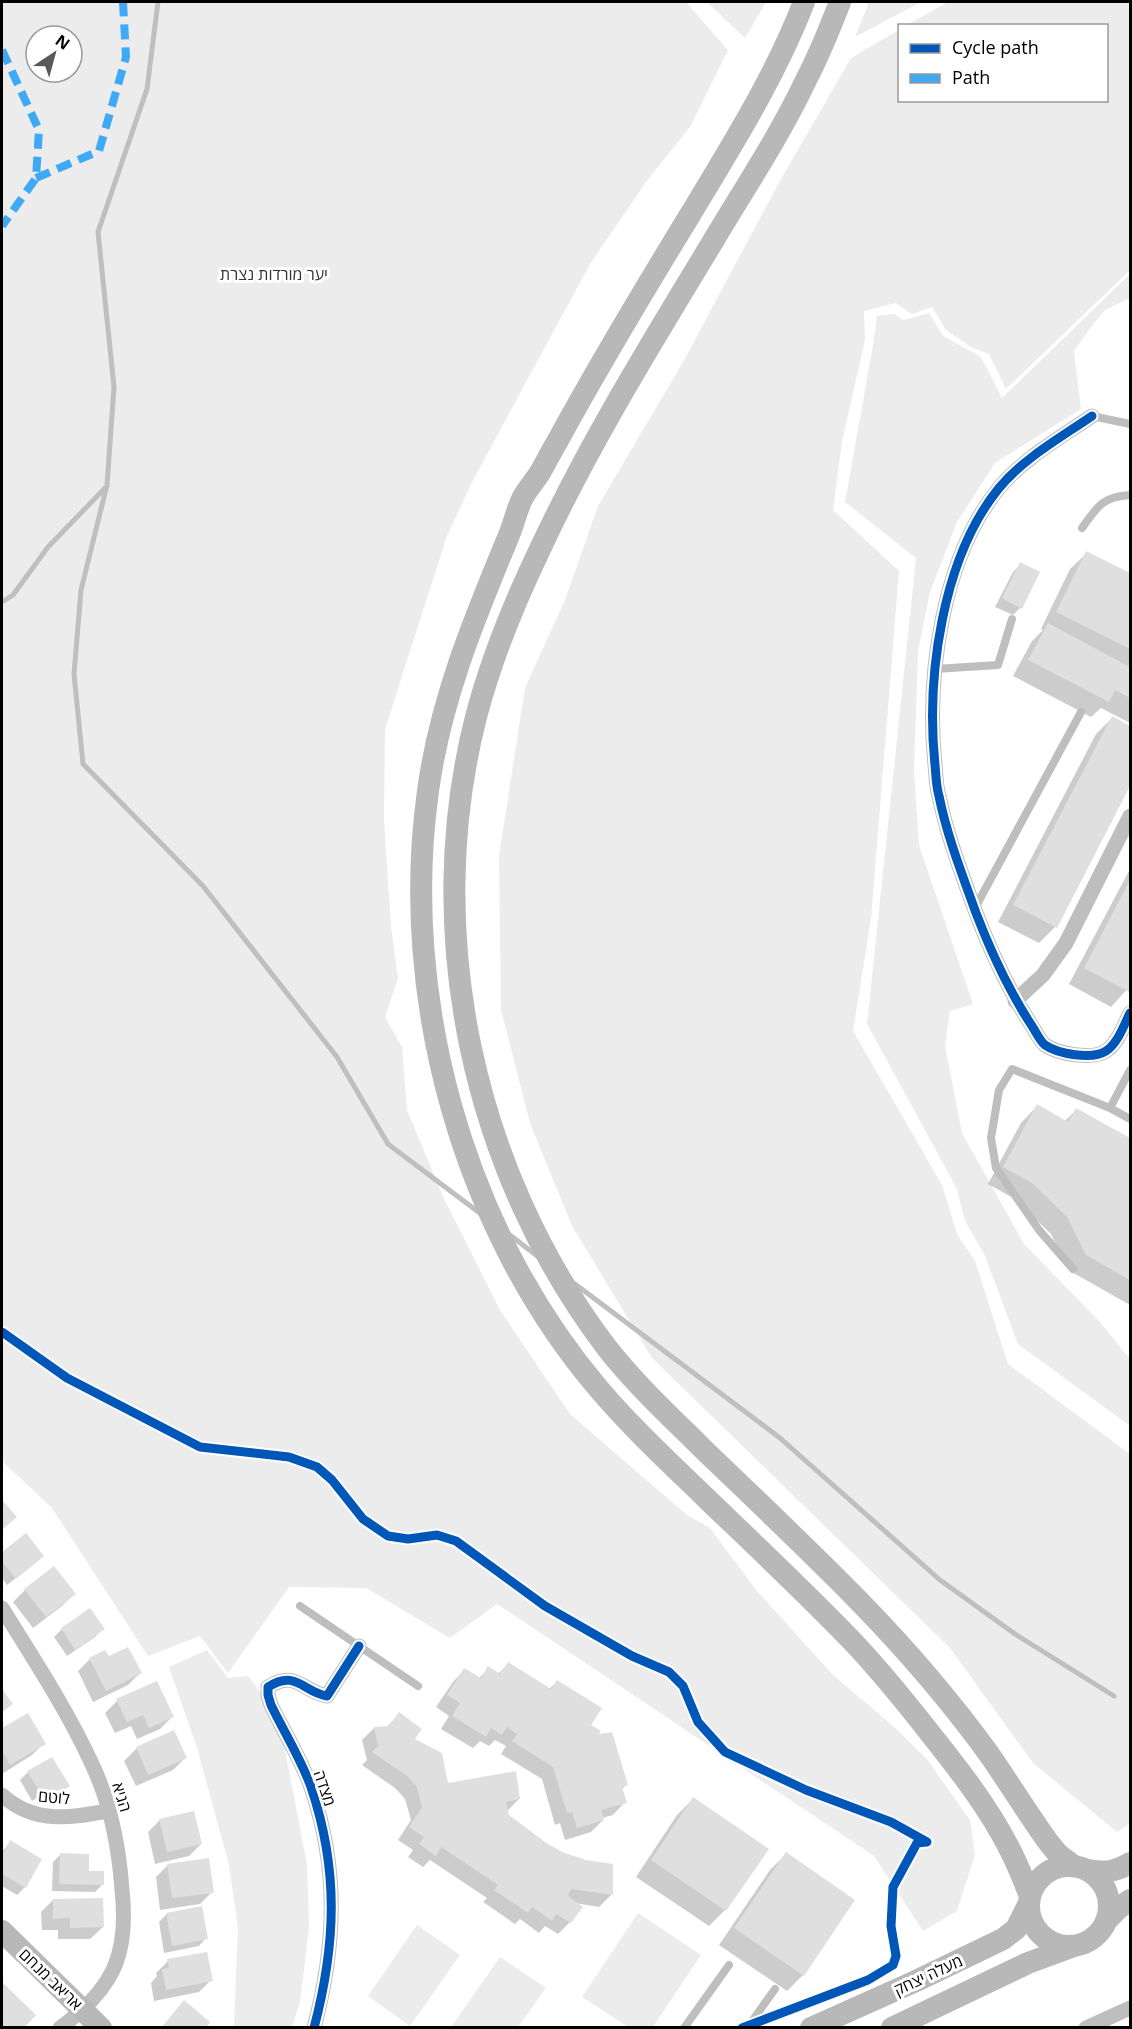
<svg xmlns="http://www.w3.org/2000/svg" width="1132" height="2029" font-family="'Open Sans',Heebo,sans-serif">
	<rect width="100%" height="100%" fill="#fff"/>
	<path fill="#ececec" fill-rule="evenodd" d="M2,2H686L728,50L690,127L646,182L590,264L472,482L447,536L385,729L384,820L391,926L398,978L385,1017L402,1047L407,1110L444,1199L500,1310L570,1414L688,1516L709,1527L757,1591L834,1676L892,1725L926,1758L970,1820L975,1855L957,1911L923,1931L874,1856L497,1604L450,1638L366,1588L289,1587L228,1673L200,1636L148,1656L52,1508L2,1461ZM36,36H72V72H36Z
		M707,2H766L745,38Z
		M869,2H921L855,37Z
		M948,2H1130V270L1006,389L989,354L971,347L946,330L932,307L912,314L896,303L864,311L865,340L842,441L833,510L899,571L871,919L853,1031L942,1185L957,1234L975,1261L1008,1364L1130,1454V1824L1117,1832L1033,1763L950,1648L652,1358L572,1226L530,1123L501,1010L499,856L525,688L565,600L598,506L682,364L781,179L851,58L899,30L900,100H1106V26L907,25Z
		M1130,274V298L1105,310L1094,323L1074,351L1081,409L995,463L957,522L930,592L918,651L914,770L919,845L973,1004L950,1011L945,1046L962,1133L1024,1244L1098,1320L1130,1359V1426L1018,1344L985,1256L965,1221L957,1189L867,1024L916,558L845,502L873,345L877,316L894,314L904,320L929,313L943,336L981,357L1002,398Z
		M207,1650L228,1678L248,1676L265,1698L282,1735L307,1864L309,1927L300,2002L292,2027H234L238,1928L229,1865L197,1748L169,1667Z
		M638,1913L701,1955L653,2027H628L582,1997Z
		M417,1925L460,1955L410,2026L368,1996Z
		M500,1957L546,1988L518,2027H453L452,2026Z"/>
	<path fill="#0003" d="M1087,553L1130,575V723L1101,708L1091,717L1013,676L1032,641L1043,630L1041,629L1070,569Z
		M1021,564L1020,608L1013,615L995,607L1013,572Z
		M1112,718L1130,727V783L1055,927L1039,943L998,922L1096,734Z
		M1130,869V986L1111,1007L1069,984Z
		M1037,1106L1065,1121L1076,1110L1130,1139V1305L1070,1271L1051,1234L1015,1199L988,1184L1021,1123Z
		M26,1535L35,1563L7,1585L2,1578V1554Z
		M25,1590L74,1594L62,1606L33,1628L13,1602Z
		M90,1610L103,1629L95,1637L67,1656L54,1637L62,1629Z
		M108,1658L140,1673L128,1685L93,1702L78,1671L90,1659Z
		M508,1664L549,1689L557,1682L596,1736L626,1785L621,1790L625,1802L613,1815L602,1818L603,1820L591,1832L565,1840L560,1823L555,1825L542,1779L501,1754L506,1746L495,1740L489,1746L480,1741L473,1748L441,1729L449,1716L436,1707L453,1682L465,1669L479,1678L489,1668L498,1674Z
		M117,1701L172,1717L160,1729L137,1739L131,1726L115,1733L105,1713Z
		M399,1714L413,1739L446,1785L519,1799L507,1811L508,1815L544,1844L562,1853L585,1861L611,1865V1895L599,1907L575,1903L570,1922L558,1934L545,1926L539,1933L520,1919L515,1924L483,1902L487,1898L430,1860L423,1867L408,1857L413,1850L398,1840L411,1820L405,1799L395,1788L362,1765L367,1760L362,1740L374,1728H386Z
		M28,1715L44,1743L32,1755L2,1774V1730Z
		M174,1732L185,1758L173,1770L136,1786L124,1761L136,1749Z
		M28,1772L68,1786L60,1794L44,1803L40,1796L32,1801L20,1780Z
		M693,1799L725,1910L709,1926L636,1877L677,1815Z
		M160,1820L201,1844L189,1856L155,1864L148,1832Z
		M10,1842L25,1887L17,1895L2,1886V1852Z
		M786,1854L803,1975L787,1991L719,1945L770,1870Z
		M60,1855L87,1873L103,1884L95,1892L52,1891L53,1862Z
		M168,1865L212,1892L200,1904L160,1910L156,1877Z
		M53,1900L103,1927L90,1939H58V1930H42L41,1912Z
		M167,1914L206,1938L199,1946L164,1953L159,1922Z
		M168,1961L211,1980L199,1992L154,2001L151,1983L157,1976L156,1973Z
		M2,1984L34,2015L22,2028H2Z"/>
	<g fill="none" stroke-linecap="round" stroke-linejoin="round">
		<path stroke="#bfbfbf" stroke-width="5" d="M158,2L147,89L98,232L114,387L107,485L81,590L74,674L83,764L203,886L337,1057L388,1144L481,1214
			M2,602L13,595L48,547L107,486
			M510,1235L541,1259
			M575,1284L780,1438L940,1580L1015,1634L1114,1696"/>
	</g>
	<path fill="#dfdfdf" d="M1086,551L1130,573V649L1056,612Z
		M1020,562L1040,572L1022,609L1002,598Z
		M1048,623L1130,667V698L1115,690L1109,702L1028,660Z
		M1112,716L1130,726V786L1057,928L1013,905Z
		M1130,880V989L1129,992L1084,968Z
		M1037,1104L1068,1122L1076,1108L1130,1138V1280L1086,1255L1067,1217L1032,1183L1003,1167Z
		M2,1500L17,1517L2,1530Z
		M26,1533L44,1556L16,1579L2,1561V1552Z
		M54,1566L76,1594L46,1617L24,1589Z
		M90,1608L105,1629L75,1650L61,1628Z
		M128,1647L142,1673L106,1691L89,1658L105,1650L109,1656Z
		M508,1662L551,1689L557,1680L602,1708L591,1725L601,1731L599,1734L612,1732L628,1785L622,1787L627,1803L601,1810L604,1820L577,1828L572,1812L567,1813L553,1767L512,1741L517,1734L507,1727L502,1735L491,1728L486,1737L452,1716L460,1703L447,1695L464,1668L481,1678L488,1666L500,1674Z
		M157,1681L174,1717L149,1728L143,1715L127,1722L116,1699Z
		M2,1689L13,1704L2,1712Z
		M399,1712L422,1729L415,1739L442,1753L448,1783L516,1771L520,1799L506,1802L509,1815L545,1842L562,1852L586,1860L613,1864V1895L571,1889L568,1896L583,1907L571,1923L556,1914L552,1921L532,1907L528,1913L494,1890L498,1885L441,1847L436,1856L419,1844L424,1837L409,1827L422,1807L417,1787L407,1776L372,1752L378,1746L374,1727L389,1726Z
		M28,1713L46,1744L10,1765L2,1750V1728Z
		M174,1730L187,1758L148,1775L136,1747Z
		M52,1757L70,1786L52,1797L48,1790L41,1794L27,1771Z
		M693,1797L769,1849L726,1911L651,1860Z
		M194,1811L202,1844L167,1852L159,1819Z
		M10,1840L42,1859L26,1888L2,1874V1856Z
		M786,1852L855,1900L804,1976L734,1928Z
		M60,1853L89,1854V1871H104V1885L59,1884Z
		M209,1858L214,1893L172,1898L167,1864Z
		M103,1898L104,1927L70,1928V1918L53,1919V1899Z
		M202,1906L208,1939L172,1946L166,1913Z
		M207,1952L213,1981L166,1990L162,1969L169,1968L167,1959Z
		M2,1982L36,2015L24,2028H2Z
		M184,2000L210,2022L206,2028H161Z"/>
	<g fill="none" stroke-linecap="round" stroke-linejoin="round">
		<path stroke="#bebebe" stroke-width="8" d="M1092,416L1130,424
			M1082,528C1098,506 1102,497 1130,495
			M935,669L998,665L1012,619
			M975,908L1081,712
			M1130,1070L1110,1108L1130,1119
			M1073,1269L1039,1230L996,1168L991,1138L999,1090L1012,1069L1110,1108
			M300,1606L418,1686
			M684,2028L729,1965
			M753,2028L750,2024L775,1989"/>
		<path stroke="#bebebe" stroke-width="15" d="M1092,416C1060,438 1024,458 999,488C942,558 926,677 935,765C936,775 936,786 939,796C947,836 962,874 976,913C991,952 1009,991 1032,1026C1036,1032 1040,1041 1045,1045C1058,1054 1092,1060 1106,1051C1118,1043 1124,1025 1130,1013
			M1015,1001L1043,975L1066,943L1130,816
			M2,1608C33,1658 66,1708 91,1762C110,1801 119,1847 122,1890C125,1918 124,1954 108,1979C96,1999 79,2014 60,2028
			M2,1795C34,1824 69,1818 108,1811
			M314,2028C336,1944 339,1870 311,1787C301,1759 284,1732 271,1705L268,1695V1687C296,1669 303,1692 327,1696L359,1646
			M1086,2028L1130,2008"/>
		<path stroke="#b8b8b8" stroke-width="22" d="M804,2C775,77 732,145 690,215C644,290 599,365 557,442C551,452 546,462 541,471C535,481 527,489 522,499C516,512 513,527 507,540C473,622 440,702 428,791C399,997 463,1229 598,1388C631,1427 669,1462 706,1498C756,1546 807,1594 855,1644C883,1674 908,1705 933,1737C960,1771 988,1807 1008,1846C1017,1862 1023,1879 1030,1896
			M840,2C830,28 819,55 806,80C780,135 746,186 715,238C654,339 591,440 541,547C515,601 491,659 476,717C421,932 473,1172 607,1348C636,1385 670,1416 703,1449C755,1499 807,1548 857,1599C904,1647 949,1699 989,1754C1009,1783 1028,1814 1049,1843L1058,1854L1074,1866
			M1029 1906a40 40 0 1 1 80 0a40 40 0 1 1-80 0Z
			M1088,1870C1105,1873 1115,1872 1130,1863
			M1106,1921L1119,1908L1130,1900
			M2,1931L101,2028
			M811,2028L916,1981L1003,1939L1016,1929L1029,1903
			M892,2028L1028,1963L1074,1946"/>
		<path stroke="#3fa9f5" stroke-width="8" stroke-dasharray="15 8" stroke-linecap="butt" d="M2,50L39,130L36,178L2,226
			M36,178L99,151L126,57L123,2"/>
		<defs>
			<path id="cycleway" d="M1092,416C1060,438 1024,458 999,488C942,558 926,677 935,765C936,775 936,786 939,796C947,836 962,874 976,913C991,952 1009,991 1032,1026C1036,1032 1040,1041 1045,1045C1058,1054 1092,1060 1106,1051C1118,1043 1124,1025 1130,1013
				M2,1332L67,1378L200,1447L289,1457L317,1467L332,1480L363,1519L388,1536L408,1539L437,1535L456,1541L545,1606L632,1656L669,1672L683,1686L698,1722L725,1752L806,1790L891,1822L927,1842L917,1843L893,1887L891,1926L896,1956L893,1965L868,1980L742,2028
				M314,2028C336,1944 339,1870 311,1787C301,1759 284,1732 271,1705L268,1695V1687C296,1669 303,1692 327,1696L359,1646"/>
		</defs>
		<use href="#cycleway" stroke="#fff" stroke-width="13"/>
		<use href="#cycleway" stroke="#0057b8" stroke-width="9"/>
	</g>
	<g text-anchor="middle" stroke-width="6" stroke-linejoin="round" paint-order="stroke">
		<g font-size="16" fill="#333" stroke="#fff">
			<text x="274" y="280">יער מורדות נצרת</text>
		</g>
		<g font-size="16" fill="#000" stroke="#fff">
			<text transform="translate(325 1788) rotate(71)" y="6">מצדה</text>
			<text transform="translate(54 1797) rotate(5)" y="6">לוטם</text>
			<text transform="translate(122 1797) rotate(73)" y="6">הגיא</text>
			<text transform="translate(928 1975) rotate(-25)" y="6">מעלה יצחק</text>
			<text transform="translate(51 1979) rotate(44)" y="6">אריאב מנחם</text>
		</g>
	</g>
	<rect width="1132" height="2029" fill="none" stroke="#000000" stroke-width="6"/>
	<rect x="898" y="24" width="210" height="78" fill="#ffffff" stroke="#999999" stroke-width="1.5"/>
	<rect x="910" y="44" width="30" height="9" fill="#0057b8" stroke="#999999" stroke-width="1.5"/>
	<text x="952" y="54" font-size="18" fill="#000000">Cycle path</text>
	<rect x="910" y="74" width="30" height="9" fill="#3fa9f5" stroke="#999999" stroke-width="1.5"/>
	<text x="952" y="84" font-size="18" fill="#000000">Path</text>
	<g transform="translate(54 54) rotate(36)"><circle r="28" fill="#ffffff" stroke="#999999" stroke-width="1.5"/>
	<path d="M0-4.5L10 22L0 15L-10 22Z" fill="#595959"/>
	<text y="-9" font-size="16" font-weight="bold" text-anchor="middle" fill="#000000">N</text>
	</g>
</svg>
